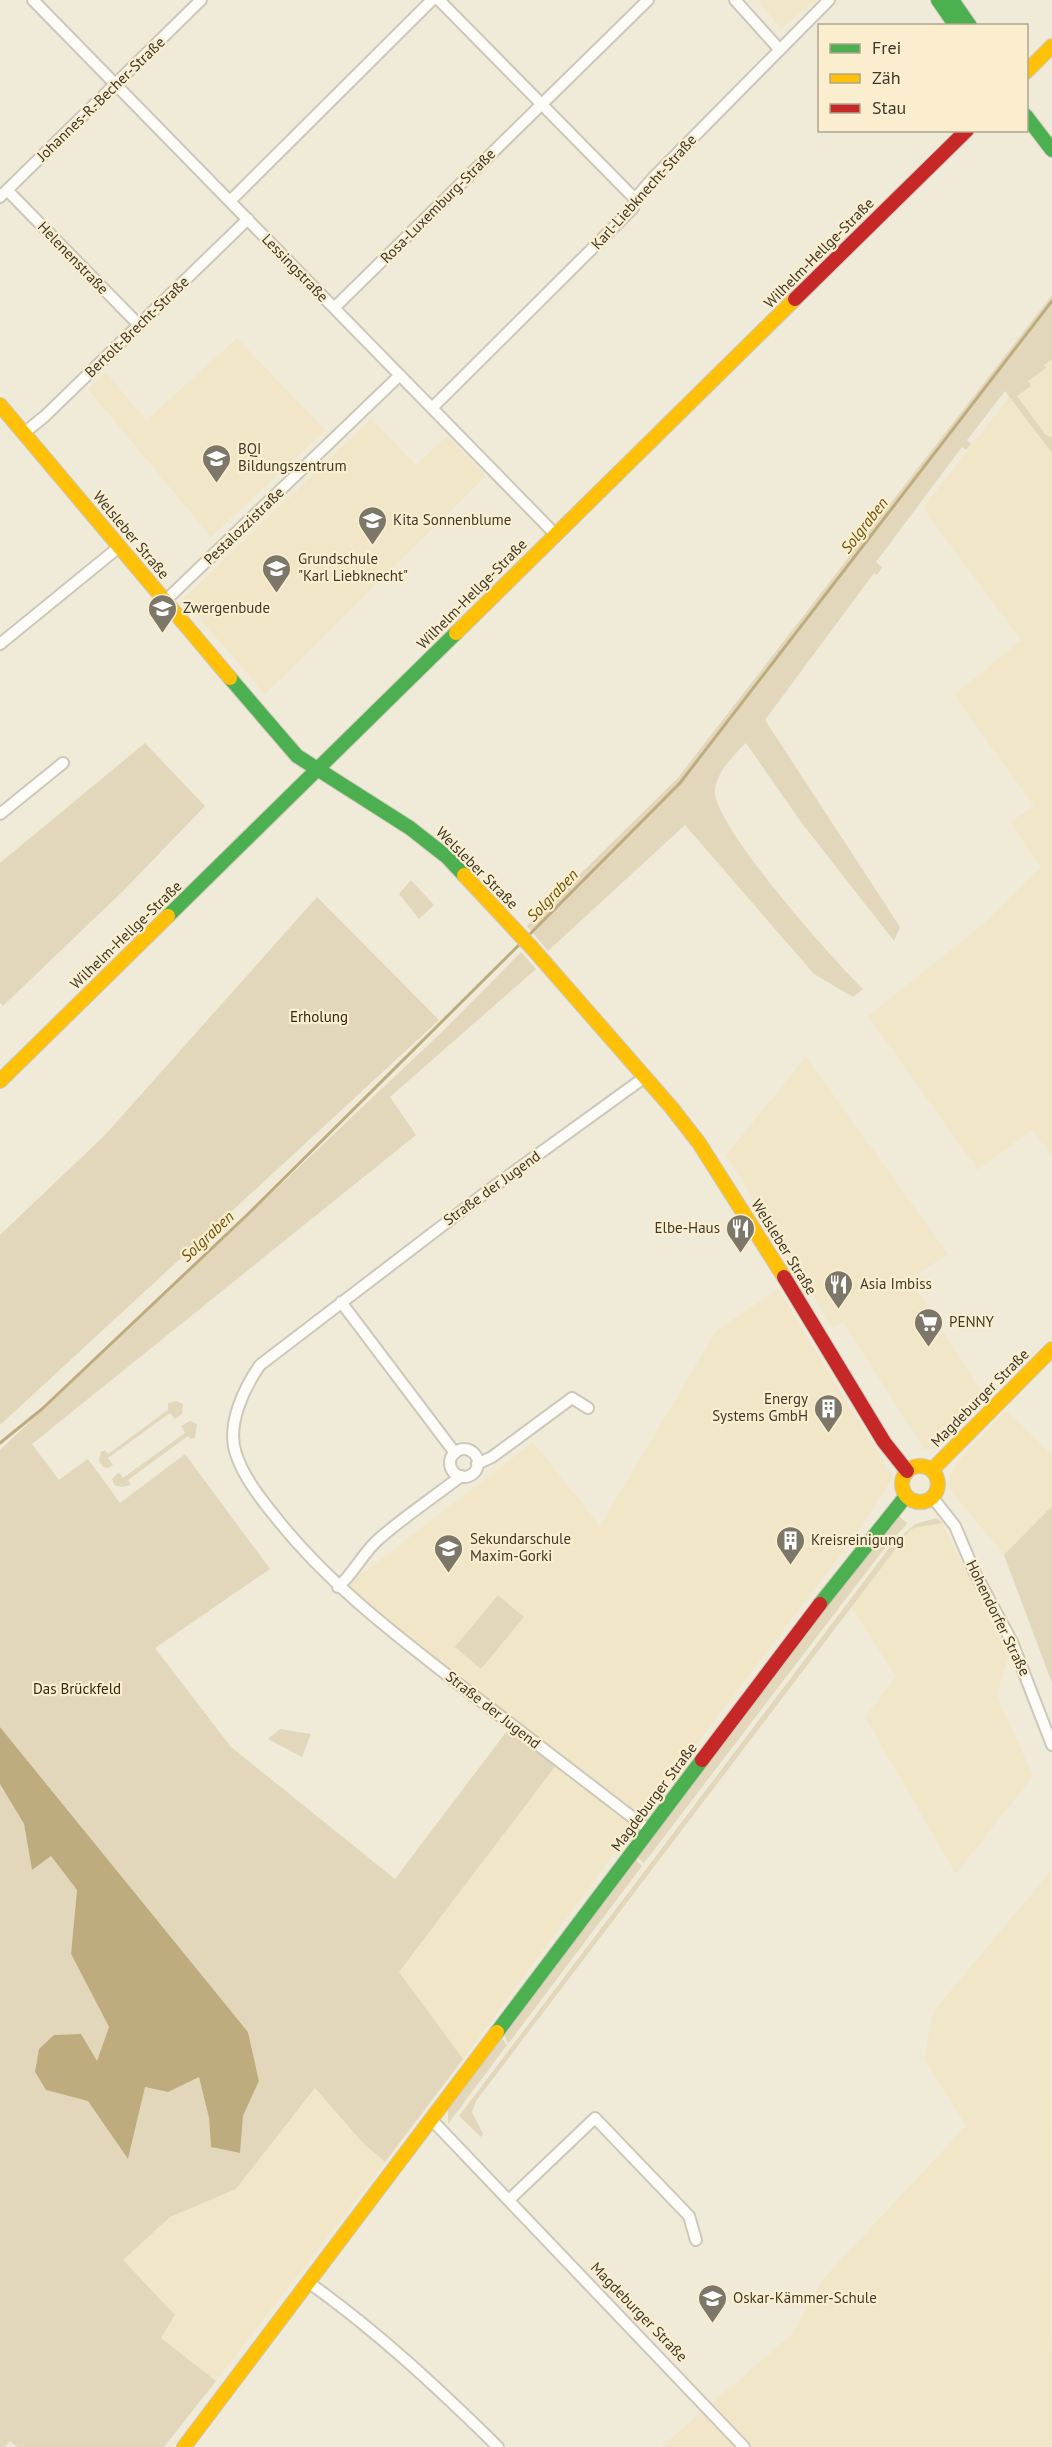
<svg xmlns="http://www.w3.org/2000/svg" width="1052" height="2447" font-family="'PT Sans',sans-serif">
	<rect width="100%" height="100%" fill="#f0ead8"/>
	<path fill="#f2e6c9" d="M758,0H816L781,29Z
		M237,338L325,430L211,537L88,389L106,372L146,421Z
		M1052,342V1157L1032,1130L978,1170L868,1016L987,921L1041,867L1010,822L1034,806L954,695L1021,640L923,508Z
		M371,419L416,465L447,436L486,476L265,694L183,599Z
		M806,1057L948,1254L910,1279L986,1399L935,1449H924L843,1322L833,1328L726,1155Z
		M778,1289L893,1477L852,1540L638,1821L463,2059L399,1972L559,1760L342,1589L533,1442L600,1526L716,1331Z
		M1006,1411L1052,1456V1506L1004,1555L948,1487L950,1474L967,1451Z
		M942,1523L1008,1656L997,1695L1033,1776L956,1874L865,1717L896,1677L851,1606L910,1530L921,1525L931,1527Z
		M1050,1872L1052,2447H661L791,2335L824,2278L966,2126L924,2059L933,2012Z
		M316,2088L363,2143L385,2162L216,2381L160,2337L123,2260L170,2217L236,2189Z"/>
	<path fill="#e2d7bb" d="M1052,295V359L1044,365L1046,368L1028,381L1031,386L1017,396L1045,434L1052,438V453L1005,391L967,440L971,444L966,450L962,447L876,562L882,567L877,575L874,573L765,720L900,927L894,941L801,822L746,743C734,755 715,773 715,792C715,827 833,960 863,989L853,997L814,974L685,825L548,951L527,926L677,779Z
		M145,743L205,806L124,890L3,1006L0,1002V863Z
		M411,880L434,905L419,919L399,894Z
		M317,897L439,1020L0,1425V1235L105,1135Z
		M521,952L536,969L390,1097L416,1135L32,1444L59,1480L88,1459L120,1503L185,1454L270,1569L155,1648L231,1747L395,1879L513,1723L560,1760L399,1972L463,2059L385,2162L363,2143L315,2088L236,2189L170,2217L123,2260L175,2315L161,2338L216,2381L164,2447H17L10,2441L5,2447H0V1784L24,1824L32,1869L51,1856L77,1890L71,1954L109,2027L97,2062L35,2072L46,2090L88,2100L128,2159L145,2086L168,2092L199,2076L209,2118L211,2147L239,2153L243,2116L259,2081L248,2032L0,1727V1450L446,1028Z
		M176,1401L183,1404L182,1414L175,1419L170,1413L108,1458L113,1465L109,1468L103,1467L99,1461L101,1452L105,1450L108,1454L168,1410V1403Z
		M190,1421L197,1424L195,1437L191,1439L188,1436L128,1480L131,1485L122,1487L114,1485L112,1479L119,1472L123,1478L185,1433L181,1426Z
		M1052,1506V1683L1004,1555Z
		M899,1516L907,1523L906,1525L887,1545L644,1863L637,1857L866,1553Z
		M937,1518L942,1523C930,1527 921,1524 910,1530L476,2101L472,2112L483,2134L481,2137L459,2116L890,1547L915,1524Z
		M498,1595L524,1617L481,1669L455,1647Z
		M280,1729L311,1734L302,1757L268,1739Z
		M635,1859L642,1866L508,2044L504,2034Z
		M502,2038L507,2045L448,2124V2108L498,2040Z"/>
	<path fill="#bfac7e" d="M0,1727L248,2032L259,2081L243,2116L240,2153L211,2147L209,2118L199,2077L168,2092L145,2087L128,2159L88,2101L46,2090L35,2072L39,2049L54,2035L81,2034L97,2061L109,2027L71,1954L77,1890L51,1856L32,1870L24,1824L0,1784Z"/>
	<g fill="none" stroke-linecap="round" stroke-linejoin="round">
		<path stroke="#bfac7e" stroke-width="3" d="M527,937L680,783L1052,301
			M0,1443L42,1409L247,1215L522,942"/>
		<defs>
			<path id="street" d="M33,0L556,535
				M439,0L635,199
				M735,0L780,50
				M7,190L139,325
				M0,197L201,0
				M230,201L432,0
				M334,308L648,0
				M432,408L633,208L635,199L652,179L829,0
				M24,433L45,416L248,219
				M165,601L400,375
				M0,644L119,547
				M0,814L63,763
				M645,1077L489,1190L260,1365C244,1388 226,1425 236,1454C244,1478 261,1499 277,1519C332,1588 400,1638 469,1692C529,1738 589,1784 649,1830
				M341,1302L455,1453
				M450 1463a14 14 0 1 1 28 0a14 14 0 1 1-28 0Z
				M477,1464L492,1457L572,1398L588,1408
				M933,1498L955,1526L975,1573L1012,1642L1052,1745
				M338,1587C355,1572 363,1552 380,1538C405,1516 434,1497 461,1476
				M431,2119L744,2447
				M509,2200L595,2118L689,2216L696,2240
				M308,2282C377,2331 438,2388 498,2447"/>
			<path id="fast" d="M938,0L956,26
				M952,0L970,26
				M1026,116L1052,150
				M230,678L297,756L410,828L447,857L464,875
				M168,916L456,633
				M820,1604L906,1496
				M497,2032L702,1760"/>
			<path id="slow" d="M1026,72L1052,46
				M0,405L230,678
				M456,633L795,299
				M464,875L533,949L671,1107L699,1143L784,1277
				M0,1081L168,916
				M902 1484a18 18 0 1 1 36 0a18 18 0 1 1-36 0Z
				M932,1470L1052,1349
				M184,2447L497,2032"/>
			<path id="jam" d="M795,299L967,130
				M784,1277L884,1442L907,1471
				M702,1760L820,1604"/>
		</defs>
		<use href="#street" stroke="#cdc8ba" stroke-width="14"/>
		<use href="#fast" stroke="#cdc8ba" stroke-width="16"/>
		<use href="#slow" stroke="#cdc8ba" stroke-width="16"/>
		<use href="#jam" stroke="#cdc8ba" stroke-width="16"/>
		<use href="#street" stroke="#fdfcf9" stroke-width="10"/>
		<use href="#fast" stroke="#4caf50" stroke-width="14"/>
		<use href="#slow" stroke="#ffc107" stroke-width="14"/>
		<use href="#jam" stroke="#c62828" stroke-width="14"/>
	</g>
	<defs>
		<symbol id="school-pin" viewBox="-11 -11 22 30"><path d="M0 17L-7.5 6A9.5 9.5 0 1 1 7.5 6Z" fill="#7c7768" stroke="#fbeece"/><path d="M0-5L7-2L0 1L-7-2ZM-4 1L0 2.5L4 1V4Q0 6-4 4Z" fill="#fff"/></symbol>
		<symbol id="restaurant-pin" viewBox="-11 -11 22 30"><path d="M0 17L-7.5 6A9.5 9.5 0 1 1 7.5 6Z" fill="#7c7768" stroke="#fbeece"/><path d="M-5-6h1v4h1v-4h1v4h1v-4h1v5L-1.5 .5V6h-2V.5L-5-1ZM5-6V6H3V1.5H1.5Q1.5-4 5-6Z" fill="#fff"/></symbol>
		<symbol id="supermarket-pin" viewBox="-11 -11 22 30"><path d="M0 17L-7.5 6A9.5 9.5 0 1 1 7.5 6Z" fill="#7c7768" stroke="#fbeece"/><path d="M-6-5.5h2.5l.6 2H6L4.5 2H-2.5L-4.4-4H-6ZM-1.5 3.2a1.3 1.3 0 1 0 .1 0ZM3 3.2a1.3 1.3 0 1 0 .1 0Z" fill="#fff"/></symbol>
		<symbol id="building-pin" viewBox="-11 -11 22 30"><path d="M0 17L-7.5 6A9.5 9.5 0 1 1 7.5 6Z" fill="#7c7768" stroke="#fbeece"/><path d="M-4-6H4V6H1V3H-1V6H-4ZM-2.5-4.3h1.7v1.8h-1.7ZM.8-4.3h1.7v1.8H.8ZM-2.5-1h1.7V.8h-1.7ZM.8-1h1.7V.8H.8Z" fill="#fff"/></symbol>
	</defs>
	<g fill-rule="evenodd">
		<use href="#school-pin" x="200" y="442" width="33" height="45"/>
		<use href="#school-pin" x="356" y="504" width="33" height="45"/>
		<use href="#school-pin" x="260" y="552" width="33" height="45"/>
		<use href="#school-pin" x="146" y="592" width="33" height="45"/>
		<use href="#restaurant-pin" x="724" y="1212" width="33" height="45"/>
		<use href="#restaurant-pin" x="822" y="1268" width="33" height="45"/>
		<use href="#supermarket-pin" x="912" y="1306" width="33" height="45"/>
		<use href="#building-pin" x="812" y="1392" width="33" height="45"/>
		<use href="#building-pin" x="774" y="1524" width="33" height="45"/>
		<use href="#school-pin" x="432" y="1532" width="33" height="45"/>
		<use href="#school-pin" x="696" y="2282" width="33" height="45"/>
	</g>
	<g text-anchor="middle" stroke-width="4.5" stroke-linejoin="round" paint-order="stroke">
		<g font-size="15" fill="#3e392c" stroke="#fbeece">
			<text transform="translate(101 99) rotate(-44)" y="5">Johannes-R.-Becher-Straße</text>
			<text transform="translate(644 192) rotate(-48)" y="5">Karl-Liebknecht-Straße</text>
			<text transform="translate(438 206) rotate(-45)" y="5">Rosa-Luxemburg-Straße</text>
			<text transform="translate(819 253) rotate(-45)" y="5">Wilhelm-Hellge-Straße</text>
			<text transform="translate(73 258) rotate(46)" y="5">Helenenstraße</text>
			<text transform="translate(295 268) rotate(46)" y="5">Lessingstraße</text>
			<text transform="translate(137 327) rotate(-44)" y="5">Bertolt-Brecht-Straße</text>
			<text transform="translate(244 526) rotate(-44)" y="5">Pestalozzistraße</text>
			<text transform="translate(131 535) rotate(50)" y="5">Welsleber Straße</text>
			<text transform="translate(472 594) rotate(-45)" y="5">Wilhelm-Hellge-Straße</text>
			<text transform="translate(477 868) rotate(45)" y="5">Welsleber Straße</text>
			<text transform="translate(126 935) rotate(-44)" y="5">Wilhelm-Hellge-Straße</text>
			<text transform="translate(492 1188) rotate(-36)" y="5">Straße der Jugend</text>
			<text transform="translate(784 1247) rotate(58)" y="5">Welsleber Straße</text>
			<text transform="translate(980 1398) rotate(-45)" y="5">Magdeburger Straße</text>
			<text transform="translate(998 1618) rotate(64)" y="5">Hohendorfer Straße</text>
			<text transform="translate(493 1710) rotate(38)" y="5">Straße der Jugend</text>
			<text transform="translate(654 1797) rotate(-53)" y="5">Magdeburger Straße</text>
			<text transform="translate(639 2312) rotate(46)" y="5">Magdeburger Straße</text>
		</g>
		<g font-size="15" fill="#3e392c" stroke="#fbeece" text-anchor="start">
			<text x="238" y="454">BQI<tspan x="238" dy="17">Bildungszentrum</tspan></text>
			<text x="393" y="525">Kita Sonnenblume</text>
			<text x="298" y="564">Grundschule<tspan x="298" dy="17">"Karl Liebknecht"</tspan></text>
			<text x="183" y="613">Zwergenbude</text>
			<text x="720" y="1233" text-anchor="end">Elbe-Haus</text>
			<text x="860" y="1289">Asia Imbiss</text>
			<text x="949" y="1327">PENNY</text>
			<text x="808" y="1404" text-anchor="end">Energy<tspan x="808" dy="17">Systems GmbH</tspan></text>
			<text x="470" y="1544">Sekundarschule<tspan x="470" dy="17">Maxim-Gorki</tspan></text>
			<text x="811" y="1545">Kreisreinigung</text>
			<text x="733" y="2303">Oskar-Kämmer-Schule</text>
		</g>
		<g font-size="15" fill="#33280d" stroke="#fbeece">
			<text x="319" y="1022">Erholung</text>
			<text x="77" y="1694">Das Brückfeld</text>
		</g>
		<g font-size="16" font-style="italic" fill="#6b5308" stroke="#fbeece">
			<text transform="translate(864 525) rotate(-52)" y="6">Solgraben</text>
			<text transform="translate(552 895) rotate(-46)" y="6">Solgraben</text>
			<text transform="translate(207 1236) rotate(-43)" y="6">Solgraben</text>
		</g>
	</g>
	<rect x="818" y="24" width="210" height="108" fill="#fbeece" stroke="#afa68d" stroke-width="1.5"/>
	<rect x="830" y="44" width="30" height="9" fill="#4caf50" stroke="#afa68d" stroke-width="1.5"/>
	<text x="872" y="54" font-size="18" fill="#3e392c">Frei</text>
	<rect x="830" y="74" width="30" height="9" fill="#ffc107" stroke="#afa68d" stroke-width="1.5"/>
	<text x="872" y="84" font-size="18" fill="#3e392c">Zäh</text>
	<rect x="830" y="104" width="30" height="9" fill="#c62828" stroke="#afa68d" stroke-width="1.5"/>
	<text x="872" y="114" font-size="18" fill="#3e392c">Stau</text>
</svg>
